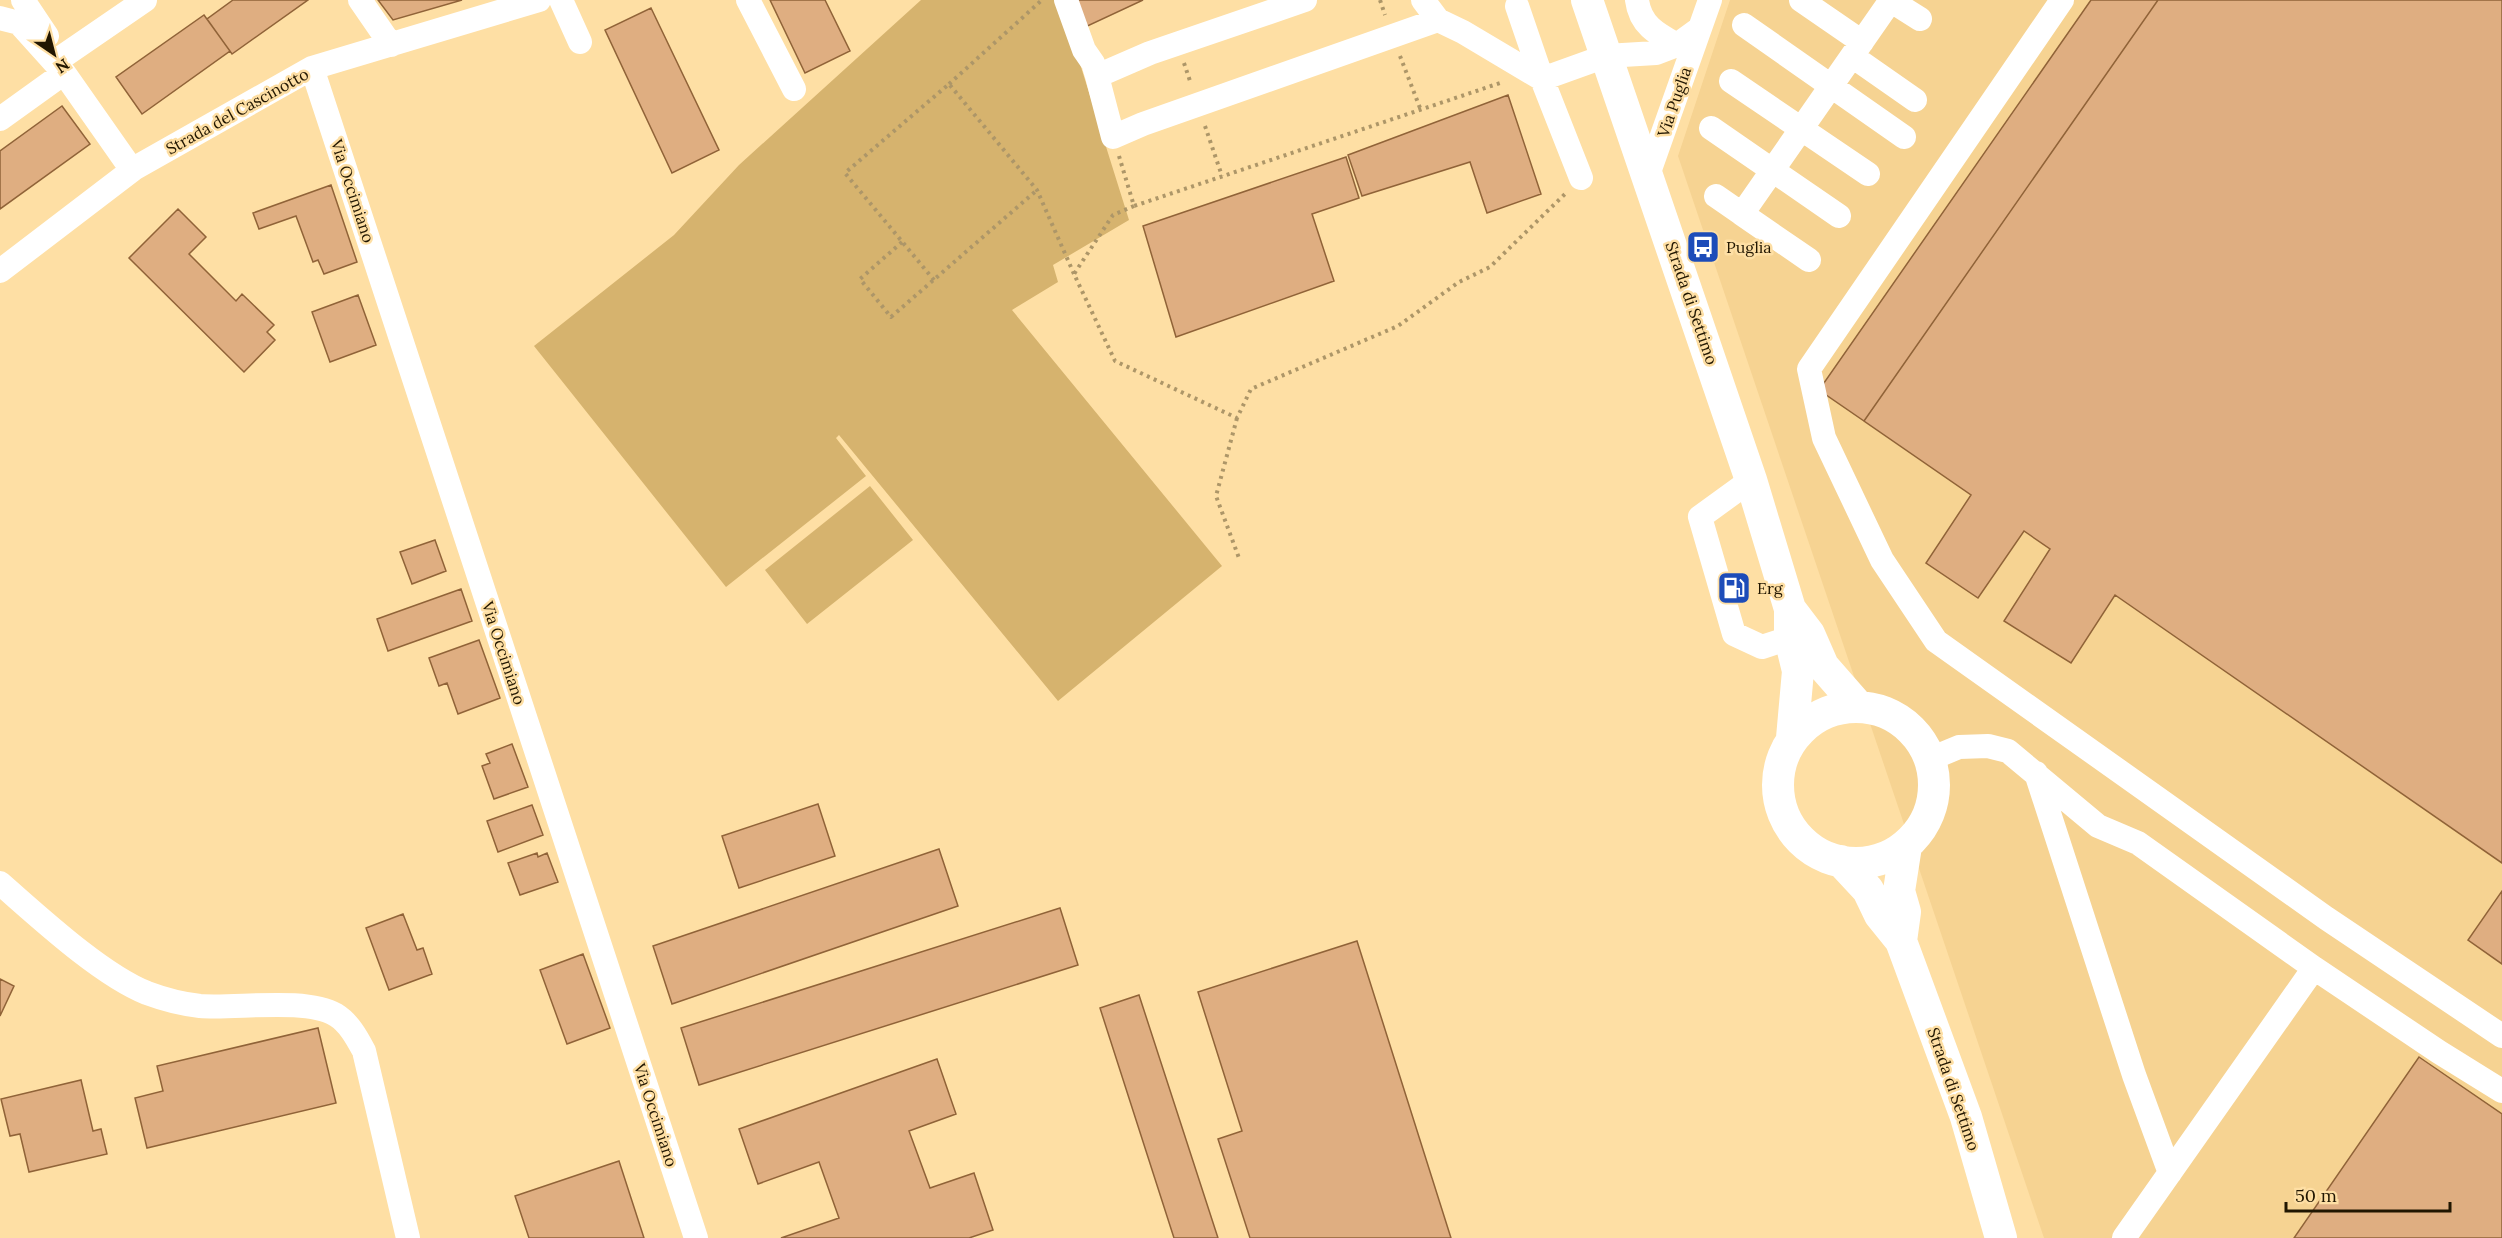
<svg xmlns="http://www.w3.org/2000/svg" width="2502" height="1238" font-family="Lora,serif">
	<rect width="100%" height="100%" fill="#fedfa4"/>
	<path fill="#f6d392" d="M1730,0H2502V1238H2044L1678,156Z"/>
	<path fill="#d6b36e" d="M921,0H1060L1129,220L1053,265L1058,282L1012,310L1222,566L1058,701L839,435L836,438L866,476L726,587L534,346L674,235L739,165Z
		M870,486L913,540L807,624L765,570Z"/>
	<path fill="#dfae81" stroke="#906338" stroke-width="1.5" d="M233,0H308L232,54L207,19Z
		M378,0H462L393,20Z
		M770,0H825L850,51L805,73Z
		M1071,0H1143L1081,29Z
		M2091,0H2158L1864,421L1819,390Z
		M2158,0H2502V863L2115,595L2071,663L2004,621L2050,549L2024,531L1978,598L1926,563L1971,495L1864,421Z
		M651,8L719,150L672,173L605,30Z
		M204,15L230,51L142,114L116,77Z
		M1508,95L1541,194L1487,213L1470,162L1362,196L1348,155Z
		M62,106L90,144L0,209V151Z
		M1346,157L1359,198L1312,214L1334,281L1176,337L1143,226Z
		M331,185L357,262L324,274L318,260L313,262L296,216L259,229L253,213Z
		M178,209L206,237L189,254L236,301L242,294L274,325L267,332L275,340L244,372L129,258Z
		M358,295L376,345L330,362L312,312Z
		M435,540L446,571L412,584L400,552Z
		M461,589L472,621L388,651L377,619Z
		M479,640L500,698L458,714L447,683L439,686L429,658Z
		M512,744L528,787L494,799L482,766L490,763L486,754Z
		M818,804L835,856L739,888L722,836Z
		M532,805L543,835L498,852L487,821Z
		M939,849L958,906L672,1004L653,946Z
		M537,853L538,857L547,853L558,882L520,895L508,863Z
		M2502,891V964L2468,940Z
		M1060,908L1078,965L699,1085L681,1028Z
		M403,914L417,950L423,948L432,974L389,990L366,928Z
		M1357,941L1451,1238H1250L1218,1139L1242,1131L1198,992Z
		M583,954L610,1028L567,1044L540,970Z
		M0,979L14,986L0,1016Z
		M1139,995L1218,1238H1174L1100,1008Z
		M318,1028L336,1103L147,1148L135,1098L163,1091L157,1066Z
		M2419,1057L2502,1114V1238H2294Z
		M937,1059L956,1114L909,1131L930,1188L974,1173L993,1230L969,1238H781L839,1218L819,1162L758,1184L739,1129Z
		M81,1080L93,1131L101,1129L107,1154L29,1172L20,1134L10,1136L1,1099Z
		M619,1161L644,1238H529L515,1196Z"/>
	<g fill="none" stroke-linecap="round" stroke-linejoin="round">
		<path stroke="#ad9668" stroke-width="4" stroke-dasharray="3 4.5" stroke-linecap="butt" d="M1380,0L1385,15
			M1400,56L1420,108
			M1184,63L1191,84
			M949,84L1042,0
			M1205,126L1222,176
			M1119,156L1134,206L1503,82
			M1134,206L1113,215L1074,274L1115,361L1237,418L1251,389L1398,326L1459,282L1490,267L1566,193
			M902,242L860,279L891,317L1037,190
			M934,280L845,173L949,84L1037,190L1074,274
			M1237,418L1216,496L1239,558"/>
		<path stroke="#fff" stroke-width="24" d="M23,0L47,36
			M360,0L391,45
			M561,0L580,42
			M748,0L794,89
			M1066,0L1084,50L1093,63L1097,76
			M1305,0L1150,53L1097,76L1113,137L1143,124L1438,20L1463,32L1542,79L1606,56L1656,53L1677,45L1699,29
			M1423,0L1438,20
			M1637,0C1640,25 1657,34 1677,45
			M1801,0L1862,42
			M1890,0L1920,19
			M2062,0L1809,369L1824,438L1882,560L1936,641L2326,918L2502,1036
			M1517,6L1542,79L1581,178
			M0,18L19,23L64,73L132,170
			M1744,25L1904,137
			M1852,56L1915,100
			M62,57L145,0
			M312,68L696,1238
			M1731,81L1868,174
			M0,119L64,73
			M1711,128L1839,216
			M1648,175L1710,0
			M1716,196L1742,214L1891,0
			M1742,214L1809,260
			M0,271L135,168L312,68L539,0
			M1751,480L1700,517L1734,634L1762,647L1790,638
			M1930,759L1959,747L1988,746L2008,751L2098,826L2138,843L2314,968
			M2036,773L2134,1075L2170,1173
			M0,883C39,917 100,974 147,993C163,999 182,1004 200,1006C236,1009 305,997 336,1015C349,1023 357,1038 364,1051L408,1238
			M2124,1238L2314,968L2439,1052L2502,1091"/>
		<path stroke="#fff" stroke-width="32" d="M1587,0L1751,480L1790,609V638L1798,671L1792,738
			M1790,609L1809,634L1823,666L1858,706
			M1778 785a78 78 0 1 1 156 0a78 78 0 1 1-156 0Z
			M1841,861L1868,890L1880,915L1901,941L1966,1117L2001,1238
			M1901,941L1905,912L1899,891L1906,846"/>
	</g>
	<defs>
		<symbol id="bus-square" viewBox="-11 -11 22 22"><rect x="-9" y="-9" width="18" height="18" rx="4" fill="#1d4cb9" stroke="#fedfa4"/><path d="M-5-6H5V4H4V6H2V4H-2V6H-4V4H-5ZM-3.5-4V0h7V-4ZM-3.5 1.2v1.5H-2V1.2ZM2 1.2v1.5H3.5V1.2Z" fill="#fff"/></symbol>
		<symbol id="fuel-square" viewBox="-11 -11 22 22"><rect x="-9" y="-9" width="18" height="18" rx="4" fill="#1d4cb9" stroke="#fedfa4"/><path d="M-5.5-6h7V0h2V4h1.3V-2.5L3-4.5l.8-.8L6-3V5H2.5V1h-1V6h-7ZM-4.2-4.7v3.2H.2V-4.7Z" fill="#fff"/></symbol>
	</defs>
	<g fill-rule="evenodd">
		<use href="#bus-square" x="1684" y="228" width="38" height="38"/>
		<use href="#fuel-square" x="1715" y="569" width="38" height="38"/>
	</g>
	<g text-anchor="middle" stroke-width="5" stroke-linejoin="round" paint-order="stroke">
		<g font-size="16" fill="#211601" stroke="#fedfa4">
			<text transform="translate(1674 102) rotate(-71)" y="6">Via Puglia</text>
			<text transform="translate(237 111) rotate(-29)" y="6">Strada del Cascinotto</text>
			<text transform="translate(353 191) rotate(72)" y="6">Via Occimiano</text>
			<text transform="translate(1692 303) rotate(71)" y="6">Strada di Settimo</text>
			<text transform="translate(504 653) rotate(72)" y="6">Via Occimiano</text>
			<text transform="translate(1954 1089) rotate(71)" y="6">Strada di Settimo</text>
			<text transform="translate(656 1115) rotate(72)" y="6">Via Occimiano</text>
		</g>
		<g font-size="16" fill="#211601" stroke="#fedfa4" text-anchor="start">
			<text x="1726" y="253">Puglia</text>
			<text x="1757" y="594">Erg</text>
		</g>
	</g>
	<g transform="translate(54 54) rotate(145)" stroke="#fedfa4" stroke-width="4.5" paint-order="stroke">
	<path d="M0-4.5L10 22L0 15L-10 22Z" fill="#211601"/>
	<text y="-9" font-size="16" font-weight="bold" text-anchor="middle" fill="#211601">N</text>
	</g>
	<path d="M2286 1202v9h164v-9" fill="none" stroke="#211601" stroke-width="3"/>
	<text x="2295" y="1202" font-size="18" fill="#211601" stroke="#fedfa4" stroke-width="4.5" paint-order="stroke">50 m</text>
</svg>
